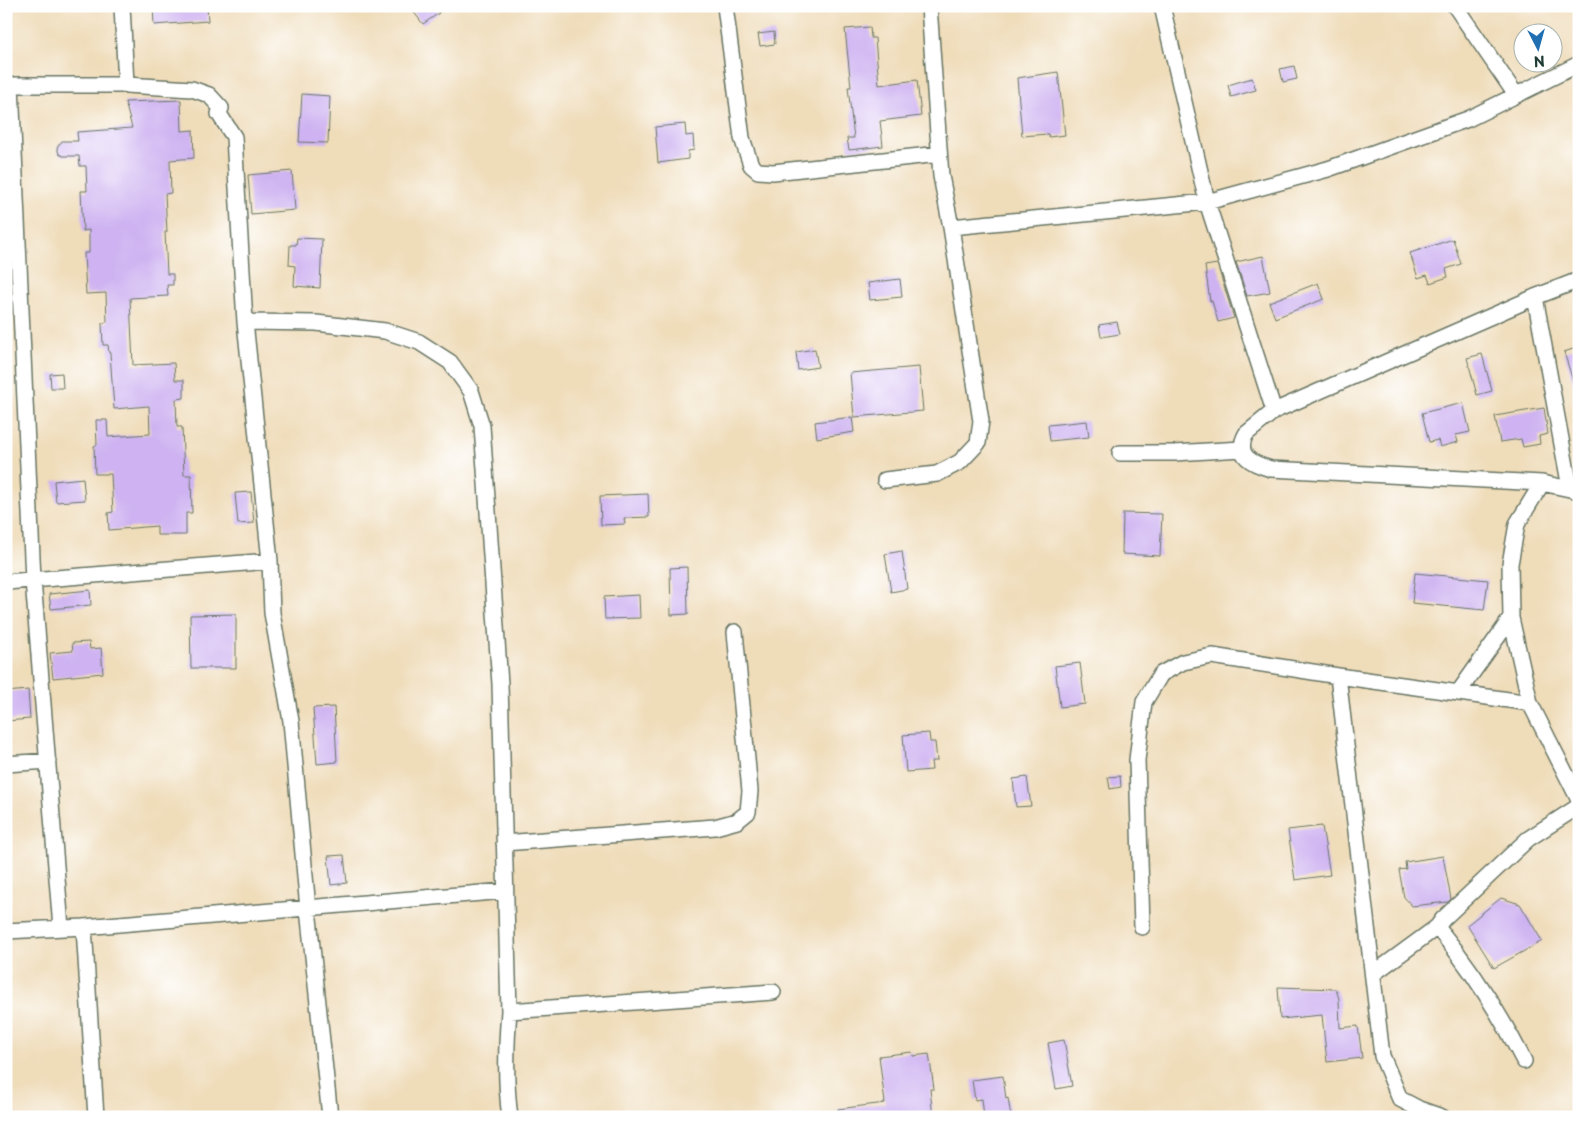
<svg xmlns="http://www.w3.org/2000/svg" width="1585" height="1123" font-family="'Playpen Sans',sans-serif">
	<rect width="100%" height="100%" fill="#fff"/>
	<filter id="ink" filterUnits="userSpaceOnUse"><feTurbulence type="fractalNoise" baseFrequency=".02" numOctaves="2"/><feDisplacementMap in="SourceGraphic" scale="10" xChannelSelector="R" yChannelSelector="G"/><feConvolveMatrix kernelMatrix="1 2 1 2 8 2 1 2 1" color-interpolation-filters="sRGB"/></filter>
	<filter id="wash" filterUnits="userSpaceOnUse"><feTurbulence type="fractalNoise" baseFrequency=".0096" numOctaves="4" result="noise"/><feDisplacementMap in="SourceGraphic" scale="20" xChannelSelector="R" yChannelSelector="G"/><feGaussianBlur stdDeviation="1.12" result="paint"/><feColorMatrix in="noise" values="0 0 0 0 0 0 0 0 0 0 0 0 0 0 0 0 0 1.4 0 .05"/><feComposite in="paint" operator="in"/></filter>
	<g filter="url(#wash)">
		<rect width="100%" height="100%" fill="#efdcb9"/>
		<g id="blocks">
			<path fill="#ceb2f1" d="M153,6H207L208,21L154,25Z
				M409,6H434L439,13L423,24Z
				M870,27L871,38H875L879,85L917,80L921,116L880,121L883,146L849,150L847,138H854L848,87H851L845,29Z
				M774,32L775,44L760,46L758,34Z
				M1294,66L1297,79L1283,82L1280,69Z
				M1058,72L1065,135L1049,137L1048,134L1022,136L1017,78Z
				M1252,78L1256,90L1231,97L1228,85Z
				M302,94L330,96L328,143L299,142Z
				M181,100L182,131L193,130L194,158L170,160L171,193L165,194L167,232H165L167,274H173V285H167L168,296L130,298L133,365L174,363L175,380H184V398L176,399L177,427H182L184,475H191L192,513H186V535H157V526L109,530L108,513L113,512L111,474H95L94,446L97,445L96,420H107L108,437L150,434L149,406L114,409L110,353H109L108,345H103L102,323L107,322L106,293L86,294L84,253H89V230L83,231L81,191H87L86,166H80L79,156H63L59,154L57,147L62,141H78L77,132L132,128L125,102Z
				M685,124L686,136L693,135L694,150L688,151V159L658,163L655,127Z
				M292,171L295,210L251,214L248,175Z
				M297,238L322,239L320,288L294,286L295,266L289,265L290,245H296Z
				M1453,239L1461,264L1446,269L1448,277L1430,283L1427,275L1418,278L1410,253Z
				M1263,256L1270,292L1247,296L1236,262Z
				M1217,264L1234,318L1218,322L1212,301H1210L1205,266Z
				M900,279L902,297L870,300L868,283Z
				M1318,283L1324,299L1275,318L1269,302Z
				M1117,322L1120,334L1101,337L1099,325Z
				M1579,347V391H1576L1564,352Z
				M815,349L818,367L798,370L796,352Z
				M1482,354L1492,391L1477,395L1467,358Z
				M919,367L923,411L854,417L850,373Z
				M62,373L63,388H51L50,374Z
				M1463,403L1470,432L1456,435L1458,442L1440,447L1438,440L1429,442L1422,413Z
				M1544,408L1548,434L1539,436L1540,444L1523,447L1521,439L1500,442L1495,416Z
				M852,417L854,432L817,438L815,422Z
				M1087,421L1089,437L1050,441L1048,425Z
				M83,478L85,500L56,502L54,481Z
				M251,492L254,523L238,524L235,493Z
				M648,494L649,517L624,518L625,524L601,525L600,496Z
				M1123,513L1162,514L1160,556L1122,554Z
				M902,551L907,589L891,592L885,554Z
				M687,567L688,614L671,615L670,568Z
				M1415,573L1488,580L1484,610L1412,603Z
				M90,590L91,605L51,609L49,594Z
				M639,595L640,618L605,619L604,597Z
				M236,614V668H191L190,615Z
				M89,642L90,649L101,648L103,673L53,678L50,653L73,651L72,643Z
				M1080,663L1085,704L1060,707L1055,666Z
				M28,690L30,719L6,721V692Z
				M334,707L337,762L317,764L313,708Z
				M929,733L930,742H935L937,761H931L932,770L906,772L903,735Z
				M1120,776L1121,787L1110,789L1108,777Z
				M1027,777L1031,806L1016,807L1013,779Z
				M1322,826L1330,875L1295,880L1288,830Z
				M344,855L347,883L331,885L328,856Z
				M1443,856L1451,899L1448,902L1412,906L1404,897L1399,870L1406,869L1405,862Z
				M1501,898L1520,904L1542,941L1494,968L1467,925Z
				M1278,987L1336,989L1339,999L1340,1028L1358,1026L1362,1058L1327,1062L1322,1015L1280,1019Z
				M1064,1040L1072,1086L1056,1089L1048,1043Z
				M912,1052L913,1056L929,1054L934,1089H930L933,1117H839L838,1109L885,1103L879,1056Z
				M1003,1076L1006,1099L1008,1098L1011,1117H984L982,1099L975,1100L972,1080Z"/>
		</g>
	</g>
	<g filter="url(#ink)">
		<use href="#blocks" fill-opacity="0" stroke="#687563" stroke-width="1"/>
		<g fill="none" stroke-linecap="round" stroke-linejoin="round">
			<defs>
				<path id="minor" d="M122,6L126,85
					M725,6L742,138L751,165L758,171L773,172L939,154
					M1162,6L1207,202L1274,411
					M1455,6L1516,95
					M6,85H126L192,89L209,95L221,108L219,114L234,137L245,322L270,561L272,613L291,721L308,909L330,1117
					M11,85L33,580L61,928
					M951,227L1207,202L1328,169L1468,119L1579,64
					M1579,280L1535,297L1274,411L1246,434C1234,456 1253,464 1271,469L1542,483L1579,491
					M1535,297L1570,488
					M245,322L316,323L385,331L419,342L450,362L471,391L482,426L500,684L509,1011C506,1047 505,1081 510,1117
					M1120,453H1174L1242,449
					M885,480L937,474L960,462L978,443L981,421L951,227L941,176L929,6
					M1542,483L1517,524L1510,564L1511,618L1530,703L1579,800
					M6,582L270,561
					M1338,676L1382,1056L1400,1099L1419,1109L1442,1117
					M1458,693L1511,618
					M6,764L48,761
					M504,843L715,827L737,821L748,812L750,791L735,632
					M84,927L96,1117
					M1142,927L1137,760L1144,702L1161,674L1183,662L1212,656L1338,676L1530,703
					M6,931L84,927L505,891
					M1373,974L1437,927
					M509,1011L773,992
					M1524,1061C1500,1014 1471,968 1437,927L1443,919L1528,839L1579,806"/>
			</defs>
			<use href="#minor" stroke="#687563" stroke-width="18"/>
			<use href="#minor" stroke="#fff" stroke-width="15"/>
		</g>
	</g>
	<rect width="1585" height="1123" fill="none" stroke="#fff" stroke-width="25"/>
	<g transform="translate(1538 48) rotate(174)"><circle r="24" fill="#ffffff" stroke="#a5b1ae"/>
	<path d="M0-4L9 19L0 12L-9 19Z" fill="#1f6fb2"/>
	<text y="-8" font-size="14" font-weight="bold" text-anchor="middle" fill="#1f3d34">N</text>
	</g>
</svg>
